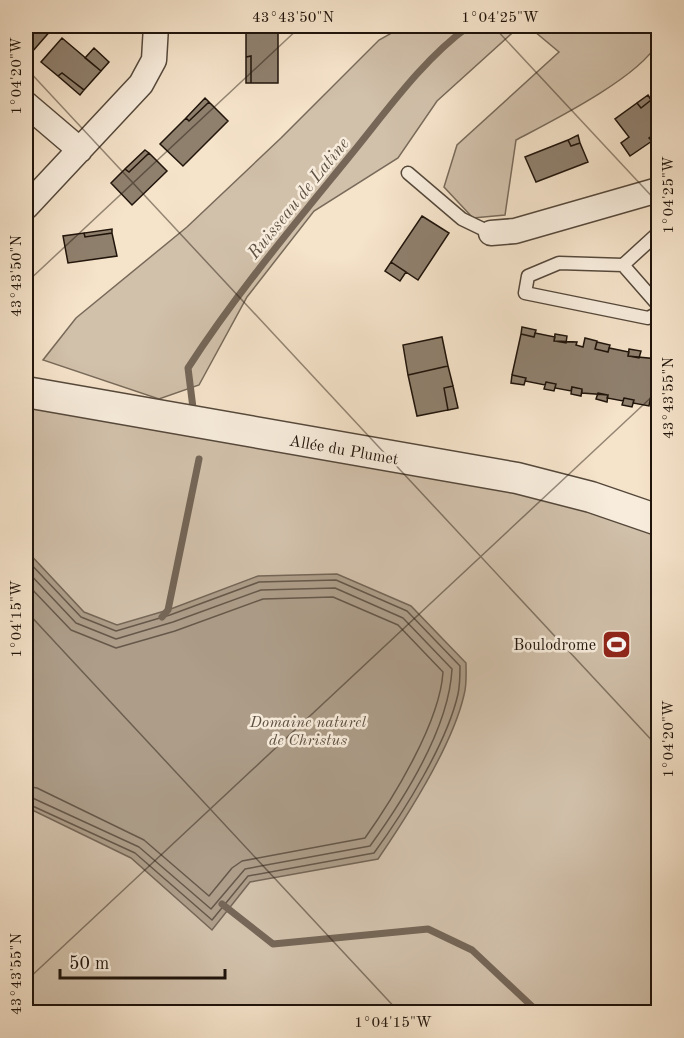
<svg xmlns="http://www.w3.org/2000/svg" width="684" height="1038" font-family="'Old Standard TT',serif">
	<rect width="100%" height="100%" fill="#f5e3ca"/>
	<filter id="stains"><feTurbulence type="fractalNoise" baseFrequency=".00333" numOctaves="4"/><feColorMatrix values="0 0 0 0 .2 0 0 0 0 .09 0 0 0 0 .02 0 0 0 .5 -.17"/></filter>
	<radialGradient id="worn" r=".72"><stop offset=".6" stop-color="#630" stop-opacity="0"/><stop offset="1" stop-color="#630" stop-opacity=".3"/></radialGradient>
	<path fill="#d1c0aa" stroke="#786a5a" stroke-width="1.5" d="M404,26H520L437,101L398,158L314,211L247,297L199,385L159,399L43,360L76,318L187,227L281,138L379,40Z
		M528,26H658C658,31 660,39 657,44C638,78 552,121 516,140L505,215L473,218L444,187L457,145L559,52Z
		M26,392L296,441L658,525V1012H48L26,1003Z"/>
	<path fill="#ad9d89" stroke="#756657" stroke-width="1.5" d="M26,550L84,612L117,625L168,610L258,576L337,574L411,606L466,663C466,673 467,685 464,695C452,747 408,815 378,859L250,882L212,930L131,858L26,807Z"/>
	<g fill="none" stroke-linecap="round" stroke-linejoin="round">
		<path stroke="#66584a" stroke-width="1.5" d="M26,559L81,617L116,631L170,615L259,582L336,580L407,611L460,666C460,675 460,685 458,694C447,743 404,812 374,853L248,876L212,920L135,853L26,803
			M26,570L76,623L116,639L173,622L261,590L335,588L403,618L452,669C449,728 404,799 370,846L245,869L211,909L139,847L26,795
			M26,583L71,630L116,648L175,631L263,599L333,597L398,625L443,672C440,722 394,797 365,838L242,861L232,868L209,896L144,840L37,788L26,786"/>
		<path stroke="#756657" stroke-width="7" d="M193,408L188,368C236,294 293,226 349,157C386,112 421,61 469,26
			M162,617L168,610L199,459
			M222,904L273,944L428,929L472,950L538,1012"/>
	</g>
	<path fill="#8f806e" stroke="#20140b" stroke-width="1.5" d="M35,26H48L52,29L32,52L26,47V37Z
		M246,33H278V83H251V56L246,57Z
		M62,38L101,71L84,90L62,73L58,76L41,62Z
		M94,48L109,62L101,71L85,58Z
		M251,56V83H246V57Z
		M62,73L84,90L80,95L58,76Z
		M648,95L651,100L641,108L637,103Z
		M205,98L209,102L189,121L186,118Z
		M651,100L658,110V140L654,134L649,138L652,141L630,156L621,143L629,137L615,119L637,103L641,108Z
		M209,102L228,121L183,166L160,144L186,118L189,121Z
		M578,135L580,143L571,146L568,140Z
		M568,140L571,146L580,143L588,162L536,182L525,157Z
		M145,150L149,153L129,172L125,169Z
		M149,153L167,171L132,205L111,183L125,169L129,172Z
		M422,216L449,233L418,280L391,262Z
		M112,229V233L85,237L84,233Z
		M84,233L85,237L112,233L117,256L68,263L63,236Z
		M391,262L406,272L400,281L385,271Z
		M522,327L536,330L534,337L521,334Z
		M535,333L555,337L554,341L577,342L576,345L583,347L585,338L597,341L595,349L608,352L609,348L629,352L628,356L658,359L649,406L633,403L634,400L624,398L623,401L607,398L608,395L582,393V389L572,387L571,391L555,388L556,384L546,382L545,385L525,381L526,378L512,375L521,334L534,337Z
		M555,334L567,336L566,343L554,341Z
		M442,337L448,366L408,375L403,345Z
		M597,342L610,345L608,352L595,349Z
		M629,349L641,351L639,358L628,356Z
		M448,366L453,386L444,388L448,410L417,416L408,375Z
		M512,375L526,378L524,385L511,383Z
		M546,382L556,384L554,391L544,389Z
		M453,386L458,408L448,410L444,388Z
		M572,387L582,389L581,396L571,394Z
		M598,393L608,395L607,402L596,399Z
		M624,398L634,400L632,407L622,405Z"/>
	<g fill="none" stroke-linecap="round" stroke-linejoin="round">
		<defs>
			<path id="service" d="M408,173L462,219L491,233
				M658,233L623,265L559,263L528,276L525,293L648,318L658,313
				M623,265L658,305"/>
			<path id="minor" d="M26,104L80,150
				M26,207L141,84L154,60L156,26
				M491,233L515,231L658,190"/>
			<path id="tertiary" d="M26,392L517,478L591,497L658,520"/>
		</defs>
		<use href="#service" stroke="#55483b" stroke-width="15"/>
		<use href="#minor" stroke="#55483b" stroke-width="27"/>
		<use href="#tertiary" stroke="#55483b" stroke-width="33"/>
		<use href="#service" stroke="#f8eddd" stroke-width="12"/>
		<use href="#minor" stroke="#f8eddd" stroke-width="24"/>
		<use href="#tertiary" stroke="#f8eddd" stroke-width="30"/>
	</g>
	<path fill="none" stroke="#20140b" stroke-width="1.5" stroke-opacity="0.45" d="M493,26L658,203M26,68L658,747M26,283L301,26M26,611L399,1012M26,981L658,391"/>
	<defs>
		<symbol id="stadium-square" viewBox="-11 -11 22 22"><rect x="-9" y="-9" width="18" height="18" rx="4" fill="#8f2418" stroke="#f8eddd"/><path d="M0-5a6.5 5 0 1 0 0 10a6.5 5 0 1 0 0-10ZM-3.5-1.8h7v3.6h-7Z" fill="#fff"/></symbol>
	</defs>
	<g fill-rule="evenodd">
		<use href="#stadium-square" x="600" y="628" width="33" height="33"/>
	</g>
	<g text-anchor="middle" stroke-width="5" stroke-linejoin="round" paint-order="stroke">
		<g font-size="16" fill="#20140b" stroke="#f8eddd">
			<text transform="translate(344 449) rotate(10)" y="6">Allée du Plumet</text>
		</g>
		<g font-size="16" fill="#20140b" stroke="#f8eddd" text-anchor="end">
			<text x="596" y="650">Boulodrome</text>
		</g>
		<g font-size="16" font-style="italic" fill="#5e5043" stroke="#f8eddd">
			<text x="308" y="727">Domaine naturel<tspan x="308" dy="18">de Christus</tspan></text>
		</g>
		<g font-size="18" font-style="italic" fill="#5f5244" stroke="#f8eddd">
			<text transform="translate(298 198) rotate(-51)" y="6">Ruisseau de Latine</text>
		</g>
	</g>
	<rect width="684" height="1038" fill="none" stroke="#f5e3ca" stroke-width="66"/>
	<path d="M60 969v9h165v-9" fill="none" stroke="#20140b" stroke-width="3"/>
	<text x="69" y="969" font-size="18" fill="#20140b" stroke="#f8eddd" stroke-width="4.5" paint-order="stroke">50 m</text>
	<rect x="33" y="33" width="618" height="972" fill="none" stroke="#20140b" stroke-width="2"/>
	<g font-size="15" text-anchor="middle" fill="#20140b">
		<text x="293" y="22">43°43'50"N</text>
		<text x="500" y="22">1°04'25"W</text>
		<text transform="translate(16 76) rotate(-90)" y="5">1°04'20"W</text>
		<text transform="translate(668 195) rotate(-90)" y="5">1°04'25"W</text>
		<text transform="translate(16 276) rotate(-90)" y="5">43°43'50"N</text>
		<text transform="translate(668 398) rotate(-90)" y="5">43°43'55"N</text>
		<text transform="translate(16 619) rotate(-90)" y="5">1°04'15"W</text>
		<text transform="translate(668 739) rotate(-90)" y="5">1°04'20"W</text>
		<text transform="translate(16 974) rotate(-90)" y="5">43°43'55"N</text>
		<text x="393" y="1027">1°04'15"W</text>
	</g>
	<rect width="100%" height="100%" filter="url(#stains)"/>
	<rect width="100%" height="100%" fill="url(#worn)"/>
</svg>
